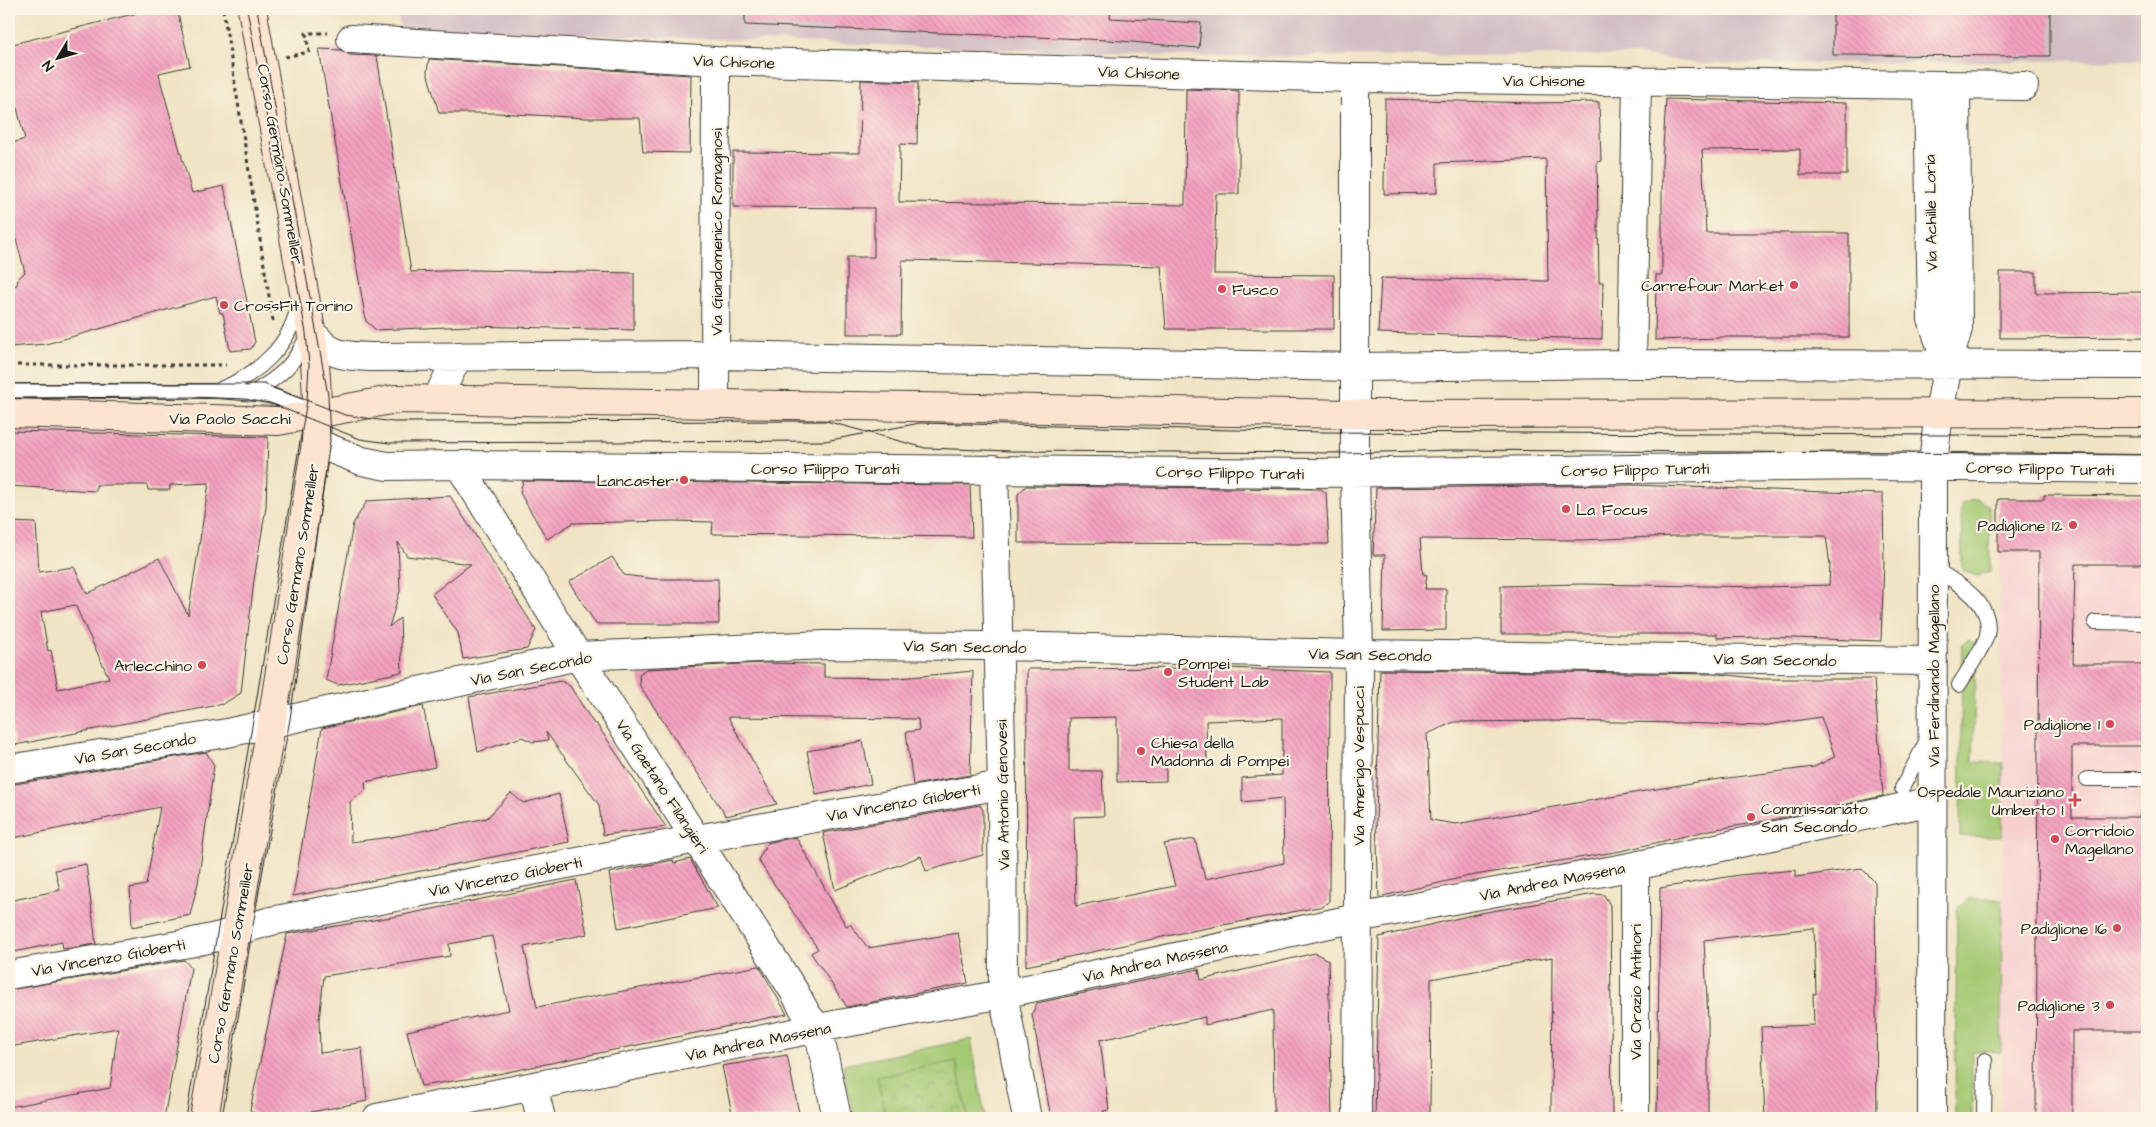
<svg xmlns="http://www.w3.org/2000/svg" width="2156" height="1127" font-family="'Architects Daughter',sans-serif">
	<defs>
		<pattern id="park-crowns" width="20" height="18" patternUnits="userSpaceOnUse" patternTransform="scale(1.25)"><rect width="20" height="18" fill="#a4c973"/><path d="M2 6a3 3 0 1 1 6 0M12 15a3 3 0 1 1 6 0" fill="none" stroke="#8dac63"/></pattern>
		<pattern id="building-back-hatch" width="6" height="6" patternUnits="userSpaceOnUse" patternTransform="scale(1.25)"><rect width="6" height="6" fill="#f3a1bf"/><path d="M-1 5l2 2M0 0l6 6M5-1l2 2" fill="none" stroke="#d08aa4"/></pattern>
	</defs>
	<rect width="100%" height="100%" fill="#fcf5e5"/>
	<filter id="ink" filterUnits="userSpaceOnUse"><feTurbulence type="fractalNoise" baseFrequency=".02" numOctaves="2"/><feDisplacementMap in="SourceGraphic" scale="10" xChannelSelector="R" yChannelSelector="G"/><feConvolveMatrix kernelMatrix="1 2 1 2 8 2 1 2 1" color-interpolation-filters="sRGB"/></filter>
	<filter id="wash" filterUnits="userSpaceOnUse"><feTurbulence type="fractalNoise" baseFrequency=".0096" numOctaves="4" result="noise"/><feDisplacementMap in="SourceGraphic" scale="20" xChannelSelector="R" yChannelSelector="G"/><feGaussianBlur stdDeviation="1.12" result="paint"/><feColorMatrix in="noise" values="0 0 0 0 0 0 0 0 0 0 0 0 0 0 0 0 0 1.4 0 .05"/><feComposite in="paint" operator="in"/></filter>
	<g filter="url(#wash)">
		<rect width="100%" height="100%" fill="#f0e4c5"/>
		<path fill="#f7d0ce" d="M2044,495L2147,496V1118H2001L2003,763L1998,499H2044Z"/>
		<path fill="#d2bec4" d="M396,9H2147V60L1702,64L1638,55L1218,57L401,28Z"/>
		<path fill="#a4c973" stroke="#607248" d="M1976,499L1989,506L1990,571L1977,576L1962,570L1961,504Z
			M1968,640L1976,644L1973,762L2003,763L2002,837L1960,836L1962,645Z
			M1967,899H2002L2001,1052L1972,1051V1118H1955L1957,909Z
			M971,1039L985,1118H854L843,1065Z"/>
		<path fill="url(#park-crowns)" stroke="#607248" d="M956,1061L968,1118H886L877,1077Z"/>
		<g id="blocks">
			<path fill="url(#building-back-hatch)" fill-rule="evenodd" d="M136,9H177L190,66L159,73L161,83L192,193L224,186L255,342L251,349L230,351L223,313H220L216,296L46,344L9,347V287L17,285L18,279L25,272L9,214V144L25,139L9,77V45L137,13Z
				M745,9H1111L1110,18L1201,23L1199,48L1109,40L745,25Z
				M1833,9H2050V56L1833,55Z
				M319,49L341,50L350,55L377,56L411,272L472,270L634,273V330L471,326L376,330L366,321Z
				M429,59L691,75L690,153L643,152L640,118H587L497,113H439L427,72Z
				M861,80L918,82L917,145L900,144L899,202L1185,205L1186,89L1239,91V194H1216L1214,274L1334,275V329H1166L1161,266L902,260L901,334H847V257H874V208L733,207V152L860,153Z
				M1385,99L1532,103L1599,102L1601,161L1597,162L1599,282H1603L1602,339L1378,333L1381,278L1548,281L1546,159L1437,163V193L1384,194Z
				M1666,99L1847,103V175H1800V149L1702,150L1706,233H1849V337H1719V338L1655,340L1656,275H1662V164Z
				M2000,272H2036V293L2147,292V337L2000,338Z
				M9,431L268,437L266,507L254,580L241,693L223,704L15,745L9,717V522L36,523L39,572L74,567L87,594L159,558L188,615L209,483L170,485V490H148L147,485H96V491L9,486ZM75,605L109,678L58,689L51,650L48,651L41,612Z
				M523,481L970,485L972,537L712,534L713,522L672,521L573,523L547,539L520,493Z
				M1631,485L1883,494L1884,563L1881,641L1764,637L1717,638V634H1501V586L1580,584L1767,587L1829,585L1830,565L1826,536H1676L1581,540L1420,539L1423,574L1427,575L1425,589H1446V630L1383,631L1385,555H1373L1376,488Z
				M1026,486L1321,489L1326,493L1329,544L1018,543V494Z
				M2044,495L2147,496V564H2075L2073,664H2147V746H2072V817H2147V1031H2072V1118H2036L2039,552H1998V499H2044Z
				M450,496L536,630L527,649L463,659L458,633L432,594L471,564L407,556L398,542L400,591L389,627L400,618L402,672L338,685L326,680L353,524L367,501Z
				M612,557L624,575L654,579H718L719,624H596L569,582Z
				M762,663L824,664V677L900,678L973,671L970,775L913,785L906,732L919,730L918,719L728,717L777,804L726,816L640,686L639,674L646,669Z
				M1226,668L1330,672L1329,901L1324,906L1186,932L1026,966L1027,669ZM1117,717V782L1166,781V764L1207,763L1206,721L1282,718V775L1242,778V802L1283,798L1284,863L1205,879L1195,839L1164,844L1175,886L1076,906L1074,817L1104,816L1102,771H1069V718Z
				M1380,670L1720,674L1762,679H1874L1883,796L1772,820L1710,830L1621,851L1469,876L1379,897L1376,821ZM1821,717L1835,757L1814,767L1697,782L1456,824L1431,820L1427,734L1454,722L1548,721L1683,723L1761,726Z
				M561,681L570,686L594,724L596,723L666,827L603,835L599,805L546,732L548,740L533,742L522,737L478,752L469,697Z
				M423,706L435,767L365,782L366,790L350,802L351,842L391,837L487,818L511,793L523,803L559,794L569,842L293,896L322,728Z
				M863,741L871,784L816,795L807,751Z
				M206,752L214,765L198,883L190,915L132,927L130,888L146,885L160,807L9,839V785Z
				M980,805L983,810V855L926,871L921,856L835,890L823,833Z
				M796,837L846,926L850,924L868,948L958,933L968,983L847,1007L811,953L818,949L758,860L767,843Z
				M690,859L718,908L618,928L609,873L673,860L674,863Z
				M86,864L96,944L63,949L62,942L9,953V901L60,890L55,870Z
				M1861,868L1875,882L1877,1118H1765L1761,1027L1814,1025L1813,994H1816L1814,928L1704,940L1708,1020V1118H1657L1660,888L1739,875L1796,870V877Z
				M576,880L587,934L524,947L537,1007L759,966L787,1014L498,1074L421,1086L407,1031L509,1010L492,936L449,944L450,956L324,976L319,1020L320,1053L362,1048L367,1101L281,1118H261L250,1110L287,934L398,916Z
				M1595,894L1604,895L1610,905L1612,1118H1551L1552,957L1431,979L1430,1118H1375L1379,937L1480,913Z
				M1315,953L1328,960L1332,1118H1274L1273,1010L1205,1025V1017L1100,1040L1109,1110L1103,1111L1105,1118H1051L1032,1014L1037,1003L1199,969L1201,980Z
				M184,960L191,968L164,1118H9V1107L110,1088L118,1028L9,1047V990Z
				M787,1055L800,1118H733L722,1066Z"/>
		</g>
	</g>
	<g filter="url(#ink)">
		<use href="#blocks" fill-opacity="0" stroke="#3c3a35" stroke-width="1"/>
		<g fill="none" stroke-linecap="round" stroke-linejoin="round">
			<defs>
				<path id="lane" d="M221,389C260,373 292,344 299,301
					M9,391H217L270,395L310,410
					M252,393C280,377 296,364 308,333
					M1933,568C1956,582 1994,602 1987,635C1986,643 1965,675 1959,685
					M2095,622L2147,623
					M2087,779H2147
					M1902,788L1925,744
					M1984,1118L1985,1060"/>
				<path id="street" d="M351,39L716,61L1355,78L2024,86
					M1355,78V472L1359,654L1357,1118
					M1928,85L1932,319L1947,366
					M318,339C331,357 352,356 372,357L716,355L1356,367L1632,364L2147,365
					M1632,364L1637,80
					M437,399L458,356
					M715,404L716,61
					M316,443L362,461L387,466L459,465L1312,473L1873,466L2147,469
					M459,465L578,656L794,991L807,1015L818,1028L837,1118
					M994,469L1002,785L1003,994L1027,1118
					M9,769L227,733L578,656L825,645L999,646L1359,654L1932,661
					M9,975L189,943L217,937L271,921L697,839L1002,785
					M533,1086L541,1118
					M377,1118L818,1028L1003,994L1357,918L1635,866L1932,801
					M1635,1118V866
					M1932,1118L1933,466C1937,419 1944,375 1958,329L1956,86"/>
				<path id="secondary" d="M9,413L278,421L396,399L1357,414L2147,413
					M204,1118L274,708L316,443C318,405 317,368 311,330L252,9"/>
			</defs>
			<use href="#lane" stroke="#3c3a35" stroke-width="16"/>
			<use href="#street" stroke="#3c3a35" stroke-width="30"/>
			<use href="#secondary" stroke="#3c3a35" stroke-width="30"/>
			<path stroke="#3c3a35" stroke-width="3" stroke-dasharray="4 4" stroke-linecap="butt" d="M223,9L273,321
				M285,57L309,52L306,33H328
				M9,365H226"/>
			<use href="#lane" stroke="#fff" stroke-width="14"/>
			<use href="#street" stroke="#fff" stroke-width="28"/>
			<use href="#secondary" stroke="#fde4d0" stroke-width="28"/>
			<path stroke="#1c1c1c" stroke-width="1" d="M9,384H264L345,415L393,422L826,421L925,448L1011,451L1345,453L1455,450L2147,455
				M9,398L192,397L245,399L275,405L360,439L389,443L825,441L920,423L1323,432L2147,436
				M186,1118L307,400L309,365L306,333L247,9
				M222,1118L253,925L290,719L330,441L328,395L257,9"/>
		</g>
	</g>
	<g fill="#d1495b" stroke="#fcf5e5" stroke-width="2">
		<circle cx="1794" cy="285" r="5"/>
		<circle cx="1222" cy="289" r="5"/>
		<circle cx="224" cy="305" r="5"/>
		<circle cx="684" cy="480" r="5"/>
		<circle cx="1566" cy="509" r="5"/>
		<circle cx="2073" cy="525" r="5"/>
		<circle cx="202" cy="665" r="5"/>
		<circle cx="1168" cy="672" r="5"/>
		<circle cx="2110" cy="724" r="5"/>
		<circle cx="1141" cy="751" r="5"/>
		<path d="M2072.5 792.5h5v5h5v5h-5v5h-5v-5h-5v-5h5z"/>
		<circle cx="1751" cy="817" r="5"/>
		<circle cx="2055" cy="839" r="5"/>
		<circle cx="2117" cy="928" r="5"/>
		<circle cx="2110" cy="1005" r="5"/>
	</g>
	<g text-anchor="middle" stroke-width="4.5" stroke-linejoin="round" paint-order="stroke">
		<g font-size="16" fill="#1c1c1c" stroke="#fcf5e5">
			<text transform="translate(734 61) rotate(2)" y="6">Via Chisone</text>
			<text transform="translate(1139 72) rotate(2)" y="6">Via Chisone</text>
			<text x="1544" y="86">Via Chisone</text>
			<text transform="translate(281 164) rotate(80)" y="6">Corso Germano Sommeiller</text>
			<text transform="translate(1930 213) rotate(-91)" y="6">Via Achille Loria</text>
			<text transform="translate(716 232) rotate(-90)" y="6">Via Giandomenico Romagnosi</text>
			<text x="230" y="424">Via Paolo Sacchi</text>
			<text x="825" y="474">Corso Filippo Turati</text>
			<text transform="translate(2040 468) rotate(1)" y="6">Corso Filippo Turati</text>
			<text transform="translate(1635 469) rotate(-1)" y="6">Corso Filippo Turati</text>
			<text transform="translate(1230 472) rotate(1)" y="6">Corso Filippo Turati</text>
			<text transform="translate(297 564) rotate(-81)" y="6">Corso Germano Sommeiller</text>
			<text transform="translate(965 646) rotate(1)" y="6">Via San Secondo</text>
			<text transform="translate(1370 654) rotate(1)" y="6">Via San Secondo</text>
			<text transform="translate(1775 659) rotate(1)" y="6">Via San Secondo</text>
			<text transform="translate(531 668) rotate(-11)" y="6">Via San Secondo</text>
			<text transform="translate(1933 676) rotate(-90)" y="6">Via Ferdinando Magellano</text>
			<text transform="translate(135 748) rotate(-10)" y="6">Via San Secondo</text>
			<text transform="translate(1358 766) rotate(-90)" y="6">Via Amerigo Vespucci</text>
			<text transform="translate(663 786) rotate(57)" y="6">Via Gaetano Filangieri</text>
			<text transform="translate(1002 795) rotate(-91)" y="6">Via Antonio Genovesi</text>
			<text transform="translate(903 802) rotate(-10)" y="6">Via Vincenzo Gioberti</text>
			<text transform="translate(505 876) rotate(-11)" y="6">Via Vincenzo Gioberti</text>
			<text transform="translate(1552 881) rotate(-11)" y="6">Via Andrea Massena</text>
			<text transform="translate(108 957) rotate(-10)" y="6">Via Vincenzo Gioberti</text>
			<text transform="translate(1155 961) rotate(-12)" y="6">Via Andrea Massena</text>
			<text transform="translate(230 963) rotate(-80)" y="6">Corso Germano Sommeiller</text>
			<text transform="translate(1635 992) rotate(-90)" y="6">Via Orazio Antinori</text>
			<text transform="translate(758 1041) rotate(-11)" y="6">Via Andrea Massena</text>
		</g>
		<g font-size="16" fill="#1c1c1c" stroke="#fcf5e5" text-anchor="end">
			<text x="1784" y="291">Carrefour Market</text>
			<text x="1232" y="295" text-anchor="start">Fusco</text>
			<text x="234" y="311" text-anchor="start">CrossFit Torino</text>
			<text x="674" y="486">Lancaster</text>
			<text x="1576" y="515" text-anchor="start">La Focus</text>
			<text x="2063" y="531">Padiglione 12</text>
			<text x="1178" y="669" text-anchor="start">Pompei<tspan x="1178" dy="18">Student Lab</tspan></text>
			<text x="192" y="671">Arlecchino</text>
			<text x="2100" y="730">Padiglione 1</text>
			<text x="1151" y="748" text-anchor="start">Chiesa della<tspan x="1151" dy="18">Madonna di Pompei</tspan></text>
			<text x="2064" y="797">Ospedale Mauriziano<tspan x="2064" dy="18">Umberto I</tspan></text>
			<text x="1761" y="814" text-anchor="start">Commissariato<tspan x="1761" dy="18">San Secondo</tspan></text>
			<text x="2065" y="836" text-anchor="start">Corridoio<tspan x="2065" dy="18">Magellano</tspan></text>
			<text x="2107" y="934">Padiglione 16</text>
			<text x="2100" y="1011">Padiglione 3</text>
		</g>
	</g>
	<rect width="2156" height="1127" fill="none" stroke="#fcf5e5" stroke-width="30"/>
	<g transform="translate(58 58) rotate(232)" stroke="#fcf5e5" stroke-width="4" paint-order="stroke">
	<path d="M0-4L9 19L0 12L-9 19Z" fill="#1c1c1c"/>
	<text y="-8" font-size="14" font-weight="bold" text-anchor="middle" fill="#1c1c1c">N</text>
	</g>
</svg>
